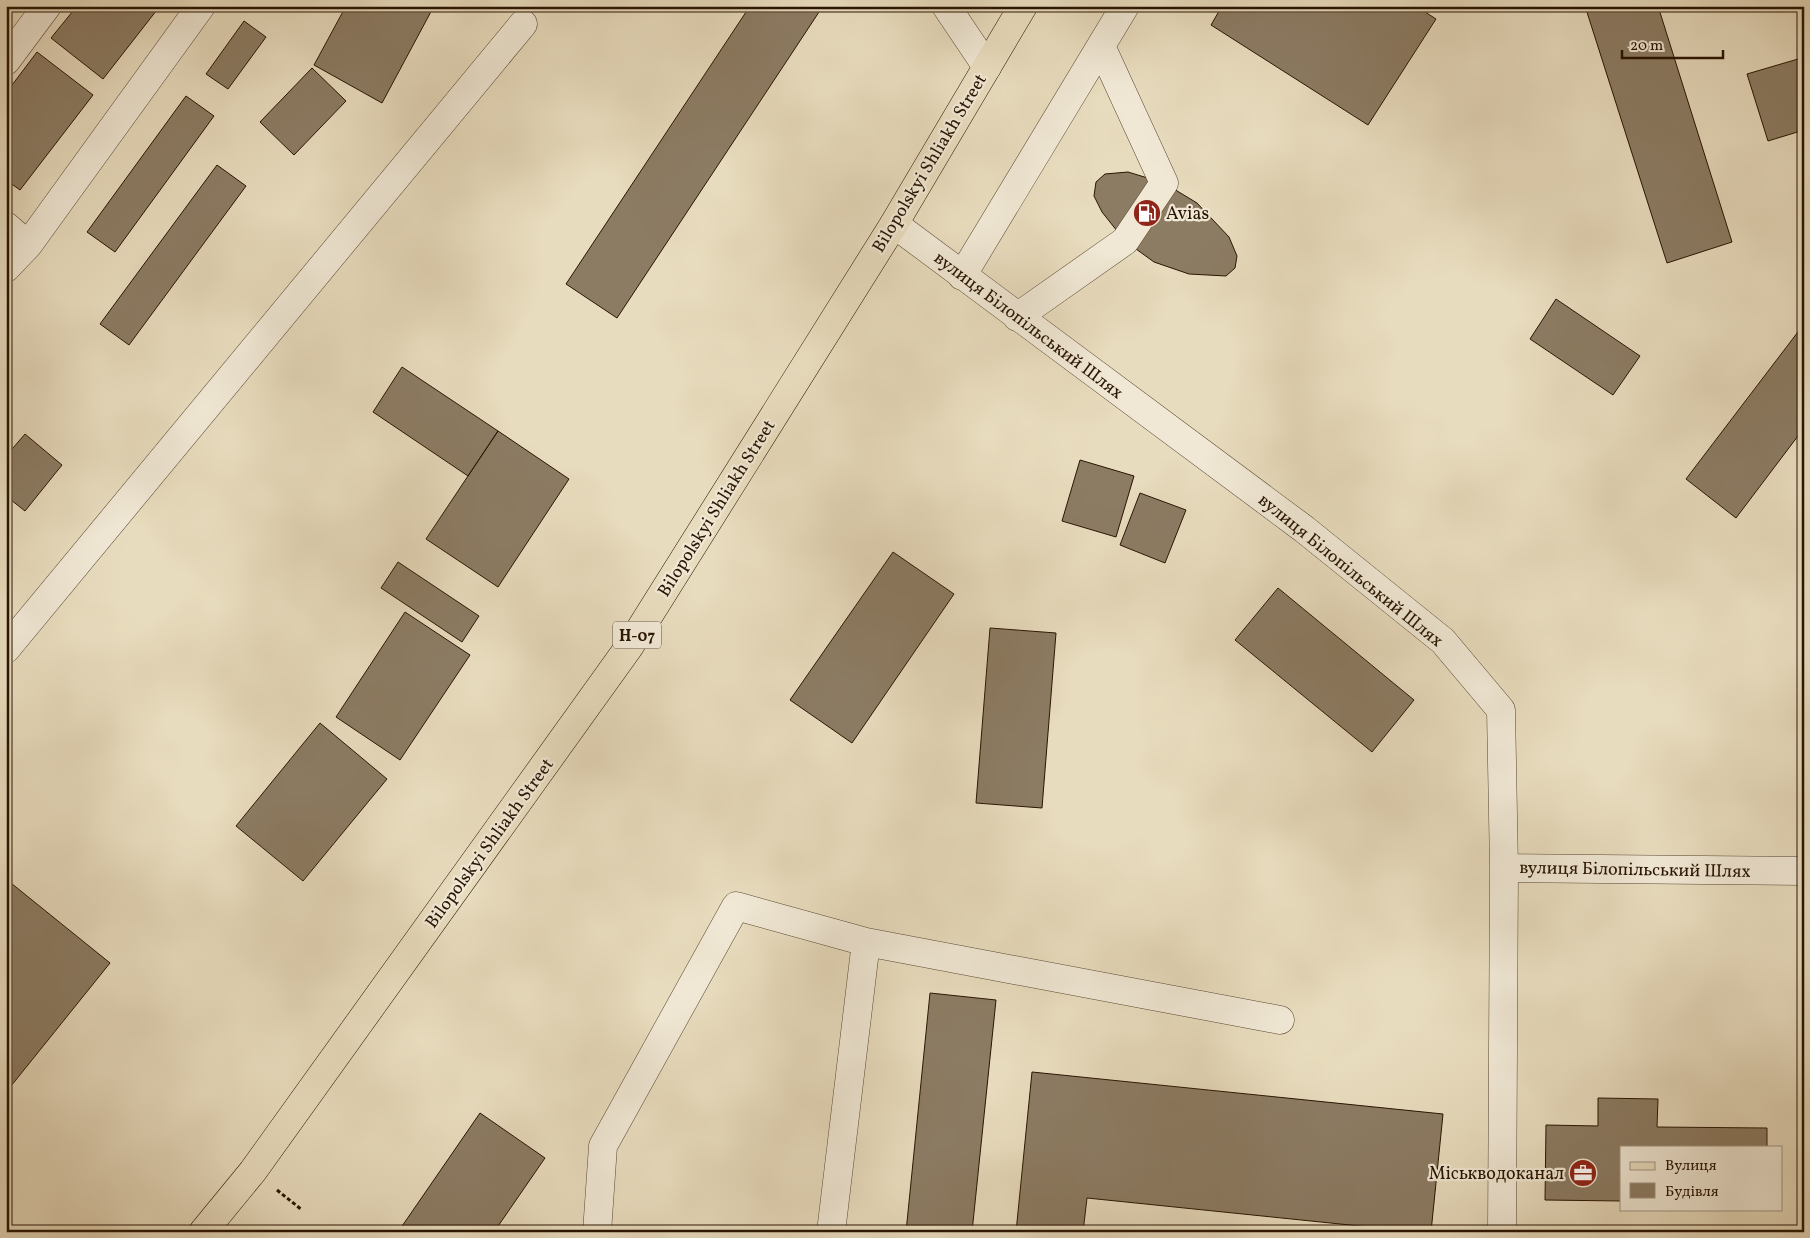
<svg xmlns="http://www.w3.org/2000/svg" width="1810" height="1238" font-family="Vollkorn,serif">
	<rect width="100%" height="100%" fill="#e8dcbe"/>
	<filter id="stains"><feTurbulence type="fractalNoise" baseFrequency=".004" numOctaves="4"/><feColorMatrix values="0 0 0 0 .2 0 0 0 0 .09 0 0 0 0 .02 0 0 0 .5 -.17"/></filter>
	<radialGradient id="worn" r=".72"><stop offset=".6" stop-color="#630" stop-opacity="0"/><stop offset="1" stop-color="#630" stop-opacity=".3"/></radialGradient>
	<path fill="#8c7c64" stroke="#281402" d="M77,6H160L103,79L51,38Z
		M346,6H434L382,103L314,65Z
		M750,6H823L617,318L566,284Z
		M1222,6H1416L1436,19L1368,125L1211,25Z
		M1585,6H1658L1732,242L1667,263Z
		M244,21L266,37L228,89L206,74Z
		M37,52L93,95L20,190L6,180V93Z
		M1798,59L1804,77V130L1768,141L1747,74Z
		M312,68L346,101L294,155L260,122Z
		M186,96L214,116L115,252L87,232Z
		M217,165L246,186L129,345L100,324Z
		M1128,172L1164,183L1197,203L1229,237L1237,256L1235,268L1226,276L1189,274L1154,262L1125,241L1102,212L1094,196L1096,182L1105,174Z
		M1556,299L1640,356L1613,395L1530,339Z
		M1804,324V428L1736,518L1686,479Z
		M402,367L498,431L468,476L373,412Z
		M498,431L569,479L498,587L426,539Z
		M25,434L62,465L25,511L6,496V456Z
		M1080,460L1134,476L1116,537L1062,521Z
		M1140,493L1186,510L1165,563L1120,545Z
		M893,552L954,594L852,743L790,700Z
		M398,562L479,616L462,642L381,588Z
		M1278,588L1414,700L1372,752L1235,640Z
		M405,612L470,655L400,760L336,717Z
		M990,628L1056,633L1042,808L976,803Z
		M320,723L387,779L303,881L236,826Z
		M6,879L110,963L7,1091H6Z
		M930,993L996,1000L972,1232H906Z
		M1032,1072L1443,1114L1431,1232H1418L1087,1198L1083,1232H1016Z
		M1598,1098L1658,1099L1657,1127L1767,1128V1147H1621V1201L1545,1200L1546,1125L1598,1126Z
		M480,1113L545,1158L494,1232H398Z"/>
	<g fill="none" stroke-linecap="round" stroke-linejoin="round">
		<defs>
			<path id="minor" d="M946,6L987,67
				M6,61L47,6
				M894,224L1304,529L1443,641L1501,710L1504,868L1804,871
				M6,226L28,245L6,268
				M28,245L201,6
				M962,276L1125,6
				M1017,317L1125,241L1164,183L1101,46
				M6,649L523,24
				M597,1232L603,1146L736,906L866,942
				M831,1232L866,942L1280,1020
				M1502,1232L1504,868"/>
			<path id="major" d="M203,1232L253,1171L629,647L894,224L1023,6"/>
		</defs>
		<use href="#minor" stroke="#584631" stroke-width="29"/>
		<use href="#major" stroke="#281402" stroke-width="29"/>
		<path stroke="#281402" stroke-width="3" stroke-dasharray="4 2.5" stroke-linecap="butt" d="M277,1190L302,1210"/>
		<use href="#minor" stroke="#f0e8d5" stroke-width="28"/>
		<use href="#major" stroke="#e8dcbe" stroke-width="28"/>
	</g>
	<defs>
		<symbol id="fuel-disc" viewBox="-11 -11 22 22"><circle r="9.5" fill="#8f2418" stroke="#f0e8d5"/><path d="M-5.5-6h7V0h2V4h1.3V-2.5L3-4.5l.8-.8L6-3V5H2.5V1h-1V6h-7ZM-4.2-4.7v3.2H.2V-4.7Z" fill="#fff"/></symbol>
		<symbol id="office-disc" viewBox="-11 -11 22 22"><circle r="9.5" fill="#8f2418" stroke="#f0e8d5"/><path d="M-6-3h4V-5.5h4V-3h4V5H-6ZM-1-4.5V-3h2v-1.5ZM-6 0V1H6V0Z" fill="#fff"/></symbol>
	</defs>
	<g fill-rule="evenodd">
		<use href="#fuel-disc" x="1131" y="197" width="32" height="32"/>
		<use href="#office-disc" x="1567" y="1157" width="32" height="32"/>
	</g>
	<g text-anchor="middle" stroke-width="4.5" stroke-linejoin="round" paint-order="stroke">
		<rect fill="#f0e8d5" stroke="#645441" stroke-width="1" x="613" y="621.5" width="48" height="27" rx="4"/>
		<g font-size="16" font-weight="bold" fill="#281402">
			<text x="637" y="641">Н-07</text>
		</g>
		<g font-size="18" fill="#281402" stroke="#f0e8d5">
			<text transform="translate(929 163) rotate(-59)" y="6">Bilopolskyi Shliakh Street</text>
			<text transform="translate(1029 325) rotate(37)" y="6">вулиця Білопільський Шлях</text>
			<text transform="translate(716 508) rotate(-58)" y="6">Bilopolskyi Shliakh Street</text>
			<text transform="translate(1351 570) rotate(39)" y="6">вулиця Білопільський Шлях</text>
			<text transform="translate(489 843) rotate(-54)" y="6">Bilopolskyi Shliakh Street</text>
			<text transform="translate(1635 869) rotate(1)" y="6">вулиця Білопільський Шлях</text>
		</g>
		<g font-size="18" fill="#281402" stroke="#f0e8d5" text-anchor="start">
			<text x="1166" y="219">Avias</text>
			<text x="1564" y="1179" text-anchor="end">Міськводоканал</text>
		</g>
	</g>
	<rect width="1810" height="1238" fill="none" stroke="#e8dcbe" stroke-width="25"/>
	<rect x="8" y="8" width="1795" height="1223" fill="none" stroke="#281402" stroke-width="2.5"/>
	<rect x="12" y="12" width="1785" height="1213" fill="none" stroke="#281402"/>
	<rect x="1620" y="1146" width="162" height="65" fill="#f0e8d5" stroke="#a09381"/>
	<rect x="1630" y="1162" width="25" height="8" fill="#e8dcbe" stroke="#a09381"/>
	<text x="1665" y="1170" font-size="15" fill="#281402">Вулиця</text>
	<rect x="1630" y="1183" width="25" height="15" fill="#8c7c64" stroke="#a09381"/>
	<text x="1665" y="1196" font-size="15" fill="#281402">Будівля</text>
	<path d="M1622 50v8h101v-8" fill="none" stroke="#281402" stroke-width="2.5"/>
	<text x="1630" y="50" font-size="15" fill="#281402" stroke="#f0e8d5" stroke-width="4" paint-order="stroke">20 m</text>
	<rect width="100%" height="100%" filter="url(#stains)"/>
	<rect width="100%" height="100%" fill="url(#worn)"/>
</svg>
